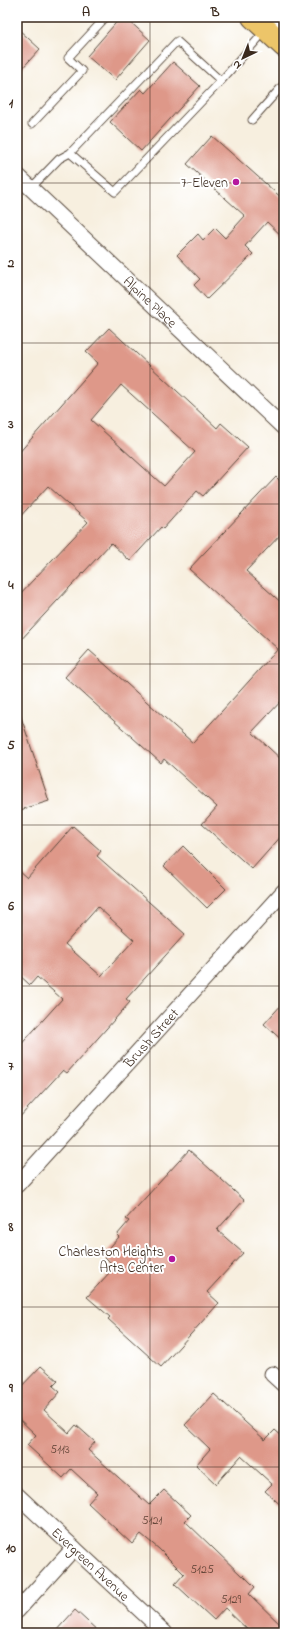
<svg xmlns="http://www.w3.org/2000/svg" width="301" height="1650" font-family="'Indie Flower',sans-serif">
	<rect width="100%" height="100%" fill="#fff"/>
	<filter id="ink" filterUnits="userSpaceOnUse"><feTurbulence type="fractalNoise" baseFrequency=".025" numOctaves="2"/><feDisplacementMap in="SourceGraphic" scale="8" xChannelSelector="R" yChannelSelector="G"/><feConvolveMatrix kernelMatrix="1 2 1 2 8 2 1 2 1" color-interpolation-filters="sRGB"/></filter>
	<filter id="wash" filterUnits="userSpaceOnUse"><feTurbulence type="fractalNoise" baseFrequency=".012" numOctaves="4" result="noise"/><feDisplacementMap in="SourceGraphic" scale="16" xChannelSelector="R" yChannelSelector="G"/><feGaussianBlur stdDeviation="0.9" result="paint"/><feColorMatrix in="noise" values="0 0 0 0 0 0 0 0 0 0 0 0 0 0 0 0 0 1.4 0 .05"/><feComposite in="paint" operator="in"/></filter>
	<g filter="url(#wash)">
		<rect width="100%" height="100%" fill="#f7efdf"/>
		<g id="blocks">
			<path fill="#de9889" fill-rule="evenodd" d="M121,17H125L150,40L115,80L87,56Z
				M17,28L40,49L17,74Z
				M173,62L200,86L141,151L110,122L141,89L145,93Z
				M212,136L284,200V238L267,222L245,246L253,254L207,299L194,285L200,279L177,255L198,234L203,240L215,228L225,238L245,216L187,164Z
				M109,328L217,428L221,423L248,447L203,496L197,491L163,529L161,527L130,561L111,543L17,644V597L88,522L48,486L17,520V455L98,363L86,352ZM121,385L195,452L164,486L91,420Z
				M276,477L284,485V531L246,571L284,605V698L252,732L284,762V833L252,869L202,824L217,807L164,759L161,763L65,677L89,650L193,743L278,649L189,569Z
				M20,714L49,801L17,811V715Z
				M73,826L101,851L97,856L185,934L126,999L130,1002L67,1073L63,1070L17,1120V1049L62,999L37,977L30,985L17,973V869L27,878ZM98,907L134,940L101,976L65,944Z
				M183,846L226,889L207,908L164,866Z
				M284,1002V1042L264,1024Z
				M189,1150L244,1200L217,1230L243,1253L207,1292L219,1303L161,1367L108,1319L110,1317L87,1297L110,1272L107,1269L112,1264L103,1255L119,1237L117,1235L129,1221L126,1219Z
				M41,1366L58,1381L53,1386L60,1392L44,1410L69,1433L76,1425L95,1442L88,1450L149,1505L164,1490L191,1515L185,1521L242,1576L243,1575L255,1587L249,1594L284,1628V1633H251L225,1608L214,1620L175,1584L184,1574L159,1549L141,1534L132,1544L88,1503L97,1493L71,1469L63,1478L27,1445L36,1435L17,1417V1391Z
				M214,1394L265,1440L275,1430L284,1438V1508L265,1491L272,1484L241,1456L216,1484L196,1465L210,1449L185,1425Z
				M75,1610L100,1633H54Z"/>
		</g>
	</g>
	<g filter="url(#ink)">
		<use href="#blocks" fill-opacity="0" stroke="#57483b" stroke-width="1"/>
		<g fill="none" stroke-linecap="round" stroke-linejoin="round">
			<defs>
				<path id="lane" d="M252,120L284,84
					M32,124L82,71L68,58L106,17
					M70,153L115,192L221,81L265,31
					M31,188L59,159L70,153L177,41L221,81"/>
				<g id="street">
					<path d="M266,29L278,17"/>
					<path id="s1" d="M17,175L284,428"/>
					<path id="s2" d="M17,1185L284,891"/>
					<path d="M272,1374L284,1385"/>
					<path id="s3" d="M17,1495L165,1633"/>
					<path d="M17,1611L74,1548"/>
				</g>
				<path id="primary" d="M253,17L284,46"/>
			</defs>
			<use href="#lane" stroke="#57483b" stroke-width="9"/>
			<use href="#street" stroke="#57483b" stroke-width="17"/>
			<use href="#primary" stroke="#57483b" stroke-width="24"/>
			<use href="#lane" stroke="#fff" stroke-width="7"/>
			<use href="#street" stroke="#fff" stroke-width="15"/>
			<use href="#primary" stroke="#edc569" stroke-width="22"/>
		</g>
	</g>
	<path fill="none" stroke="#3b2a1e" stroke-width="1" stroke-opacity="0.55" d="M150,17V1633M17,183H284M17,343H284M17,504H284M17,664H284M17,825H284M17,986H284M17,1146H284M17,1307H284M17,1467H284"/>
	<g fill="#b5179e" stroke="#fff" stroke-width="1.5">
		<circle cx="236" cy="182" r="4"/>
		<circle cx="172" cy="1259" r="4"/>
	</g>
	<g text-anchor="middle" stroke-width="4" stroke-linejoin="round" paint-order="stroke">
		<g font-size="12" fill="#644639">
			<text x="60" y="1453">5113</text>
			<text x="152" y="1524">5121</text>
			<text x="202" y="1573">5125</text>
			<text x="231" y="1603">5129</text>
		</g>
		<g font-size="14" fill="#3b2a1e" stroke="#fff" text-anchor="end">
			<text x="228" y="187">7-Eleven</text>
			<text x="164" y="1256">Charleston Heights<tspan x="164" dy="16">Arts Center</tspan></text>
		</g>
		<g font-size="14" fill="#3b2a1e" stroke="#fff">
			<text dy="5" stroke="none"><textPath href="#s1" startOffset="184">Alpine Place</textPath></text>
			<text dy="5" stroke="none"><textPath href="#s2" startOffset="199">Brush Street</textPath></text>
			<text dy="5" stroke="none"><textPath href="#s3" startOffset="101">Evergreen Avenue</textPath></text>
		</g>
	</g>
	<rect width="301" height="1650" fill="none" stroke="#fff" stroke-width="44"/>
	<g transform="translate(243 58) rotate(223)" stroke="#ffffff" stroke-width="3" paint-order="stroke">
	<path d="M0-3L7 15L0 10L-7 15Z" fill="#3b2a1e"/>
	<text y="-6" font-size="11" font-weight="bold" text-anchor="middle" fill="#3b2a1e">N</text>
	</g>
	<rect x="22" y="22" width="257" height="1606" fill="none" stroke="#3b2a1e" stroke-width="1.5"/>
	<g font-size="13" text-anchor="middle" font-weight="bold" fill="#3b2a1e">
		<text x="86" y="16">A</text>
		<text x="215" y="16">B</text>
		<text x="11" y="107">1</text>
		<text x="11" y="267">2</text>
		<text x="11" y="428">3</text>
		<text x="11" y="589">4</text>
		<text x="11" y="749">5</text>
		<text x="11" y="910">6</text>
		<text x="11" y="1070">7</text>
		<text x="11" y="1231">8</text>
		<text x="11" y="1392">9</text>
		<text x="11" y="1552">10</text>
	</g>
</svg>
